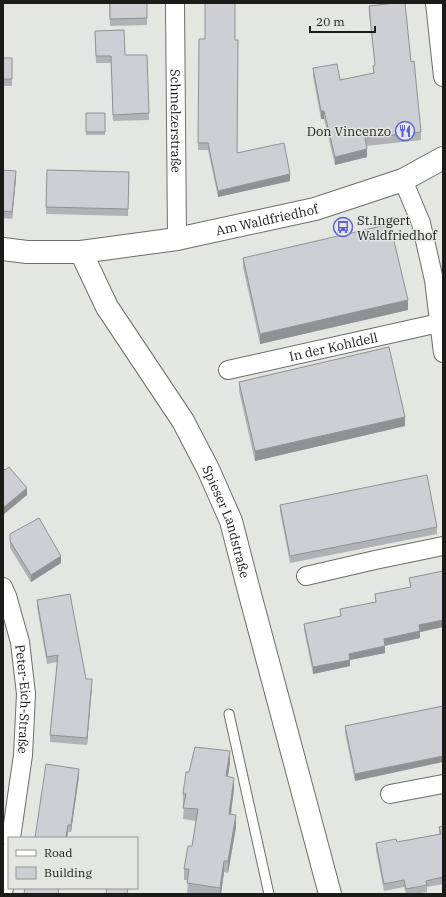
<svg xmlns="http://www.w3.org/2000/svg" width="446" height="897" font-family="'IBM Plex Serif',serif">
	<rect width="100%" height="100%" fill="#e4e6e1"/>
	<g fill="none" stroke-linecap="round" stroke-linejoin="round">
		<defs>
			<path id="service" d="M229,714L269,894"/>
			<g id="minor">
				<path id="s1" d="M175,3L177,239"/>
				<path d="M435,3L443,77"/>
				<path d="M403,180L421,223L434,280L443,353"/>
				<path id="s2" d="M228,370L439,323"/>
				<path d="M306,576L375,560L443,546"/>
				<path id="s3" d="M3,587L7,596L20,642L26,694L23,755L11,838"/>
				<path d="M390,794L443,784"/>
				<path d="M3,894L9,852"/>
			</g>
			<g id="tertiary">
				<path id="s4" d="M3,249L27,252H81L177,239L315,209L403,180L443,158"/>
				<path id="s5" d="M81,252L107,307L183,421L208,469L231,521L248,587L330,894"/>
			</g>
		</defs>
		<use href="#service" stroke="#6c6e6a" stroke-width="11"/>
		<use href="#minor" stroke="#6c6e6a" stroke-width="20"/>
		<use href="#tertiary" stroke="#6c6e6a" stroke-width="24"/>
		<use href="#service" stroke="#fff" stroke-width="9"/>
		<use href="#minor" stroke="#fff" stroke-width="18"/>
		<use href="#tertiary" stroke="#fff" stroke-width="22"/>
	</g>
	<path fill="#b0b2b6" d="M109,3H147V25L110,26Z
		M369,6L411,62L421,132V140L366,146L367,157L335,165L324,119H321L313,76V68L340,80L373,74V66L375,65L369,14Z
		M95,31L149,113V120L113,121L111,63H96Z
		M199,39L235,40L237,153L290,181L218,197L208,150H198Z
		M3,58H12V86H3Z
		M86,113H105V135H86Z
		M3,170L16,178L12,219L3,218Z
		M47,170L129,172L128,216L46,214Z
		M243,258L408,310L260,344L243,267Z
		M239,382L405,426L255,461L239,391Z
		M280,505L437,527V534L290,563L280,511Z
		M10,534L61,563L31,582L10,548Z
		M443,571V627L420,632V638L385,645V653L350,660V666L313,674L304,630V624L340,616V609L375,602V594L410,587L409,578Z
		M37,600L86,679L92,686L87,745L50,742V735L57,662L47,664L37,607Z
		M442,656H443V670L442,663Z
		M443,706L355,781L345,733V726Z
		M230,762L228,776L234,789L231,815L236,827L228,873L224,872L221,894H187L188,880H184V869L192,846L196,821L183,819L184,805H183V794L189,772Z
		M79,776L71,832H68L67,838H35Z
		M443,826V884L427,887V892L414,894H406L404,887L384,891L376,850V843L397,842L439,834V827Z"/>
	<path fill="#909194" d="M321,111H324V119H321Z
		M367,149V157L335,165V157Z
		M16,171V178L12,219V212Z
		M290,174V181L218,197V191Z
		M408,300V310L260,344V334Z
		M405,417V426L255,461V451Z
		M27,488V495L3,515V508Z
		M61,556V563L31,582V575Z
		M443,620V627L420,632V638L384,646V639L419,625Z
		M385,646V653L350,660V666L313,674V667L349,654Z
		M92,679V686L87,745V738Z
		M230,751V762L226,788V776Z
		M443,756V762L355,781V774Z
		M79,769V776L71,832V825Z
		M234,778V789L229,826V814Z
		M236,815V827L228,873V861Z
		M68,825V832L67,838H66Z
		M224,861V872L221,894H220V888Z"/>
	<path fill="#cdcfd4" stroke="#909194" d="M110,3H147V18L110,19Z
		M205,3H235V40H238L237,153L284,143L290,174L218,191L208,143H198L199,39H205Z
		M395,3H405L411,62L414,61L421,132L365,138L367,149L335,157L324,111H321L313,68L337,64L340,80L374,73L373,66L375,65L369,6Z
		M124,30L125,55H147L149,113L113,115L111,56H96L95,31Z
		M3,58H12V79H3Z
		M86,113H105V132H86Z
		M3,170L16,171L12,212L3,211Z
		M47,170L129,172L128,209L46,207Z
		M390,224L408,300L260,334L243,258Z
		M389,347L405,417L255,451L239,382Z
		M9,467L27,488L3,508V468L5,470Z
		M427,475L437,527L290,556L280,505Z
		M39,518L61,556L31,575L10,541V534Z
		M443,571V620L419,625L420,631L384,639L385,646L349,654L350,660L313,667L304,624L341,616L340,609L376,602L375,594L411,587L409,578Z
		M70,594L86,679H92L87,738L50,735L58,655L47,657L37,600Z
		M443,706V756L355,774L345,726Z
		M195,747L230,751L226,776L234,778L229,814L236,815L228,861H224L220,888L187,883L189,869H184L188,846H192L198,809L183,808L186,794H183L186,772H189Z
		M46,764L79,769L71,825H68L66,838H35Z
		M443,826V877L426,881L427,885L406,889L404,880L384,884L376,843L396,839L397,842L441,834L439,827Z
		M25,888H59L58,894H24Z
		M107,888H128L127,894H106Z"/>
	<defs>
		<symbol id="restaurant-ring" viewBox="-11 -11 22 22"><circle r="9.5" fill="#e4e6e1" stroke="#5c61d9" stroke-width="1.5"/><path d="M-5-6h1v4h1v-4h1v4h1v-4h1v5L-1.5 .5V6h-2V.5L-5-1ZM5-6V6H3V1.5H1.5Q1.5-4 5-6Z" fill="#5c61d9"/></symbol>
		<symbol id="bus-ring" viewBox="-11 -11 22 22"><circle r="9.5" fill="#e4e6e1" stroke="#5c61d9" stroke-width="1.5"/><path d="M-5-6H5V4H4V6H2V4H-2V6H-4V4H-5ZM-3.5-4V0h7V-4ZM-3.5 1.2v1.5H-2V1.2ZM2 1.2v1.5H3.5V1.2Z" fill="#5c61d9"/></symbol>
	</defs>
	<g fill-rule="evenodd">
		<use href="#restaurant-ring" x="394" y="120" width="22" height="22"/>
		<use href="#bus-ring" x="332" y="216" width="22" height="22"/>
	</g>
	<g text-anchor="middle" stroke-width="3" stroke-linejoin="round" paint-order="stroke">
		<g font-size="13" fill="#1b1c1a" stroke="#e4e6e1">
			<text dy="5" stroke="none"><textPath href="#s1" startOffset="118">Schmelzerstraße</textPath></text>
			<text dy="5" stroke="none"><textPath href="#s4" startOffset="267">Am Waldfriedhof</textPath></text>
			<text dy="5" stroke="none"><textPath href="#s2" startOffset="108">In der Kohldell</textPath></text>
			<text dy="5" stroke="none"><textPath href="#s5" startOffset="308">Spieser Landstraße</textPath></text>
			<text dy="5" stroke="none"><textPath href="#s3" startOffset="115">Peter-Eich-Straße</textPath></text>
		</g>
		<g font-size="13" fill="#1b1c1a" stroke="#e4e6e1" text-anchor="end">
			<text x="391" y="136">Don Vincenzo</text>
			<text x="357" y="225" text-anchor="start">St.Ingert<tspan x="357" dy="15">Waldfriedhof</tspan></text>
		</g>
	</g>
	<rect width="446" height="897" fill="none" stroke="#1b1c1a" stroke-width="8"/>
	<rect x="8" y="837" width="130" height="52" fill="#e4e6e1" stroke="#949591"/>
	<rect x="16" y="850" width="20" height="6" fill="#ffffff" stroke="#949591"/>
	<text x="44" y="857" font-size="12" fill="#1b1c1a">Road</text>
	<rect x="16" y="867" width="20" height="12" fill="#cdcfd4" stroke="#949591"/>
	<text x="44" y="877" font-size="12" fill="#1b1c1a">Building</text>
	<path d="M310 26v6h65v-6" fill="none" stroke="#1b1c1a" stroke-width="2"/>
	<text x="316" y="26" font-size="12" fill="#1b1c1a" stroke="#e4e6e1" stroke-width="3" paint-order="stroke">20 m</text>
</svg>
